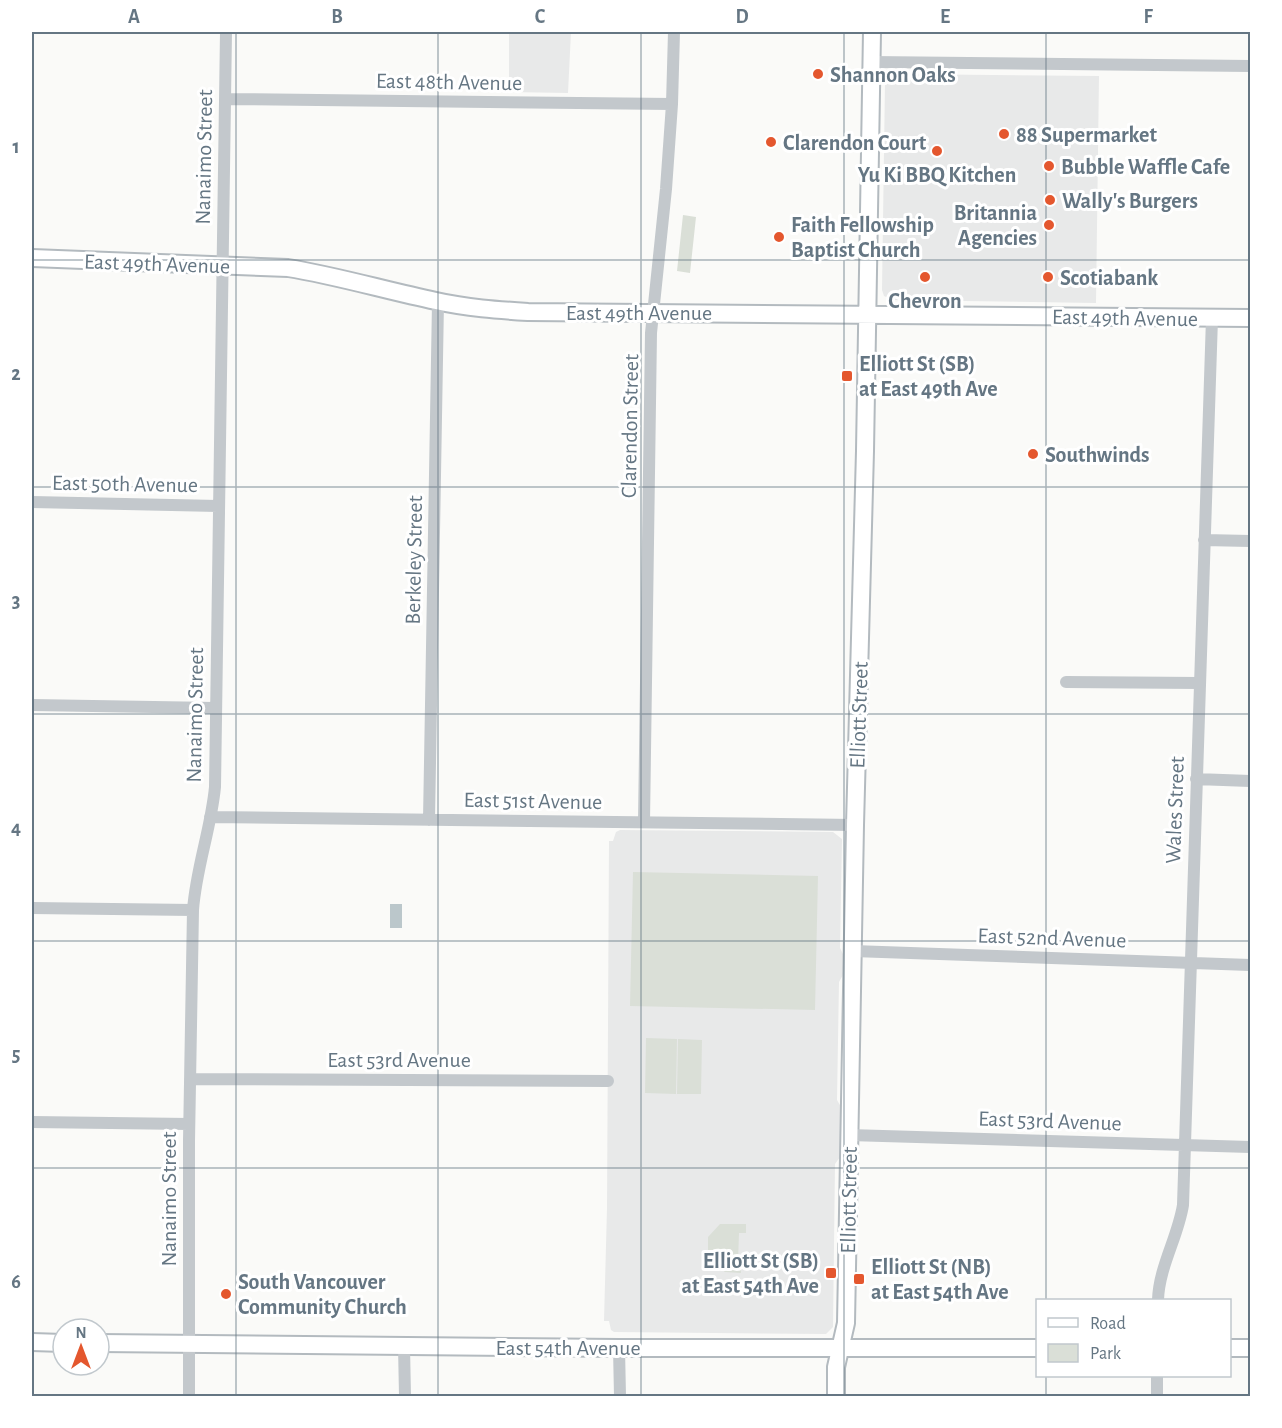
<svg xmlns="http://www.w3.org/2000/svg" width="1282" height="1428" font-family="'Alegreya Sans',sans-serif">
	<rect width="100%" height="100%" fill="#fafaf8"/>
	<path fill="#e8e9e9" d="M509,32H571L568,93L509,92Z
		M895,74L1099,76L1096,303L893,300L884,296L882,290L885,83L889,76Z
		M620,830L833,832L842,839L840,948L843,954V975L839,982L837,1100L841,1107L840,1157L835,1164L833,1327L826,1334L614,1332L611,1330L609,1321H604L607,1208L609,841H613L616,832Z"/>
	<path fill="#dadfd7" d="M683,215L696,217L690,273L677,271Z
		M633,872L818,876L815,1010L630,1006Z
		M646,1038L677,1039L676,1094L645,1093Z
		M678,1039L702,1040L701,1094H677Z
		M720,1224H746V1233H739L738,1262L741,1263V1273L725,1272L718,1267H708V1237Z"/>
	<path fill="#bbc7cb" d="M390,904H402V928H390Z"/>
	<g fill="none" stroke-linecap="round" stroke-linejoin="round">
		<defs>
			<path id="secondary" d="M32,258L288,268C338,276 387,291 436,301C467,308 497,310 528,312L1250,318
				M32,1342L63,1343
				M99,1343L619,1348H1038
				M1230,1348H1250
				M836,1396V1367L846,1323L855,825L865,451L872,32"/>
		</defs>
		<use href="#secondary" stroke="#b3babf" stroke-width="20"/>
		<path stroke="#c3c8cc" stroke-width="12" d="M871,62L1250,66
			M225,99L672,104
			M32,502L218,506
			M1204,540L1250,541
			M1066,682L1199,683
			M32,705L214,708
			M1196,779L1250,781
			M210,817L855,825
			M429,820L438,302
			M644,822L651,333L666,189L672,104L674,32
			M32,908L193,910
			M853,951L1250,965
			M190,1079L608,1081
			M32,1122L189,1124
			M849,1135L1250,1147
			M1158,1300C1159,1267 1178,1237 1183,1205L1212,318
			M404,1346L405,1396
			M619,1348L620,1396
			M189,1396V1141L193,910C196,868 211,829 215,787L226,32
			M1157,1396V1376"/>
		<use href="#secondary" stroke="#fff" stroke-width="16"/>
	</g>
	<path fill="none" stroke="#657683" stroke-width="1.5" stroke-opacity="0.55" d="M236,32V1396M438,32V1396M641,32V1396M844,32V1396M1046,32V1300M32,260H1250M32,487H1250M32,714H1250M32,941H1250M32,1168H1250M1046,1376V1396"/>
	<g fill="#e4572e" stroke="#fff" stroke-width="2">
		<circle cx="818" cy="74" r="6"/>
		<circle cx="1004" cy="134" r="6"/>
		<circle cx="771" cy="142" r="6"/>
		<circle cx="937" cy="151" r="6"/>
		<circle cx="1049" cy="166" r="6"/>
		<circle cx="1050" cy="200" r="6"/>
		<circle cx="1049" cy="225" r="6"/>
		<circle cx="779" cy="237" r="6"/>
		<circle cx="925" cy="277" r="6"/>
		<circle cx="1048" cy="277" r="6"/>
		<rect x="841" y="370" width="12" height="12" rx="3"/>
		<circle cx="1033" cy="454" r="6"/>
		<rect x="825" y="1267" width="12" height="12" rx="3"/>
		<rect x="853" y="1273" width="12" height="12" rx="3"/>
		<circle cx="226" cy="1294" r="6"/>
	</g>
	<g text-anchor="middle" stroke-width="6" stroke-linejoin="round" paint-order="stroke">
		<g font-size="22" font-weight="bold" fill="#657683" stroke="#fff" text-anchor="start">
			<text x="830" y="82">Shannon Oaks</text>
			<text x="1016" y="142">88 Supermarket</text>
			<text x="783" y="150">Clarendon Court</text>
			<text x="1061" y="174">Bubble Waffle Cafe</text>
			<text x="937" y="182" text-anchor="middle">Yu Ki BBQ Kitchen</text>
			<text x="1062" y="208">Wally's Burgers</text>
			<text x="1037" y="220" text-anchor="end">Britannia<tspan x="1037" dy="25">Agencies</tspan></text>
			<text x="791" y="232">Faith Fellowship<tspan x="791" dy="25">Baptist Church</tspan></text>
			<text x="1060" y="285">Scotiabank</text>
			<text x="925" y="308" text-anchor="middle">Chevron</text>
			<text x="859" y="371">Elliott St (SB)<tspan x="859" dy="25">at East 49th Ave</tspan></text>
			<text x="1045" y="462">Southwinds</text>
			<text x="819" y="1268" text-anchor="end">Elliott St (SB)<tspan x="819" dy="25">at East 54th Ave</tspan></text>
			<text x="871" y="1274">Elliott St (NB)<tspan x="871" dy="25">at East 54th Ave</tspan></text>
			<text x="238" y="1289">South Vancouver<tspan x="238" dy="25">Community Church</tspan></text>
		</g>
		<g font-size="22" fill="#657683" stroke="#fff">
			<text transform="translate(449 81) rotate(1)" y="8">East 48th Avenue</text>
			<text transform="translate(203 157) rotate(-89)" y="8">Nanaimo Street</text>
			<text transform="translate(157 263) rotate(2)" y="8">East 49th Avenue</text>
			<text x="639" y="320">East 49th Avenue</text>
			<text transform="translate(1125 317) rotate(1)" y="8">East 49th Avenue</text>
			<text transform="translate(629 426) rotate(-89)" y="8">Clarendon Street</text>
			<text transform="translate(125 483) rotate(1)" y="8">East 50th Avenue</text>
			<text transform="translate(413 560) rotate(-89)" y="8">Berkeley Street</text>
			<text transform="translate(194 715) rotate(-89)" y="8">Nanaimo Street</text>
			<text transform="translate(858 715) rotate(-88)" y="8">Elliott Street</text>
			<text transform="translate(533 800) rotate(1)" y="8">East 51st Avenue</text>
			<text transform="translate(1174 810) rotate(-88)" y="8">Wales Street</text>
			<text transform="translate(1052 937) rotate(2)" y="8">East 52nd Avenue</text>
			<text x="399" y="1067">East 53rd Avenue</text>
			<text transform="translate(1050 1120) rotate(2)" y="8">East 53rd Avenue</text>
			<text transform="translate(168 1199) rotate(-90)" y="8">Nanaimo Street</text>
			<text transform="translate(848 1200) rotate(-89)" y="8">Elliott Street</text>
			<text x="568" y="1355">East 54th Avenue</text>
		</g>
	</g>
	<rect width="1282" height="1428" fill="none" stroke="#ffffff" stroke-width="66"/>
	<rect x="1036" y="1299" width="195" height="78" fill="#ffffff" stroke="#c1c8cd" stroke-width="1.5"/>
	<rect x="1048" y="1318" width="30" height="9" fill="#ffffff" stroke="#c1c8cd" stroke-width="1.5"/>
	<text x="1090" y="1329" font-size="18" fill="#657683">Road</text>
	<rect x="1048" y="1344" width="30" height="18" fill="#dadfd7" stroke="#c1c8cd" stroke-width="1.5"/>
	<text x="1090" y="1359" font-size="18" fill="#657683">Park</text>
	<g transform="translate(81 1347)"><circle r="28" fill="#ffffff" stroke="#c1c8cd" stroke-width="1.5"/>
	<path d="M0-4.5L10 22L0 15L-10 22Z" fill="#e4572e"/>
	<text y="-9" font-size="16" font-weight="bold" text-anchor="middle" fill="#657683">N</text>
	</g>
	<rect x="33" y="33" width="1216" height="1362" fill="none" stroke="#657683" stroke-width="2"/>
	<g font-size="20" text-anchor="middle" font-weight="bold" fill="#657683">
		<text x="134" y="23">A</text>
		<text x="337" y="23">B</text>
		<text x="540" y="23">C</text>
		<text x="742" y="23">D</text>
		<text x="945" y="23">E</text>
		<text x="1148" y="23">F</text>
		<text x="16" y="153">1</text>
		<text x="16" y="380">2</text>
		<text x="16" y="607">3</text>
		<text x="16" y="834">4</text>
		<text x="16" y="1061">5</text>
		<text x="16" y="1288">6</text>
	</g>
</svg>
